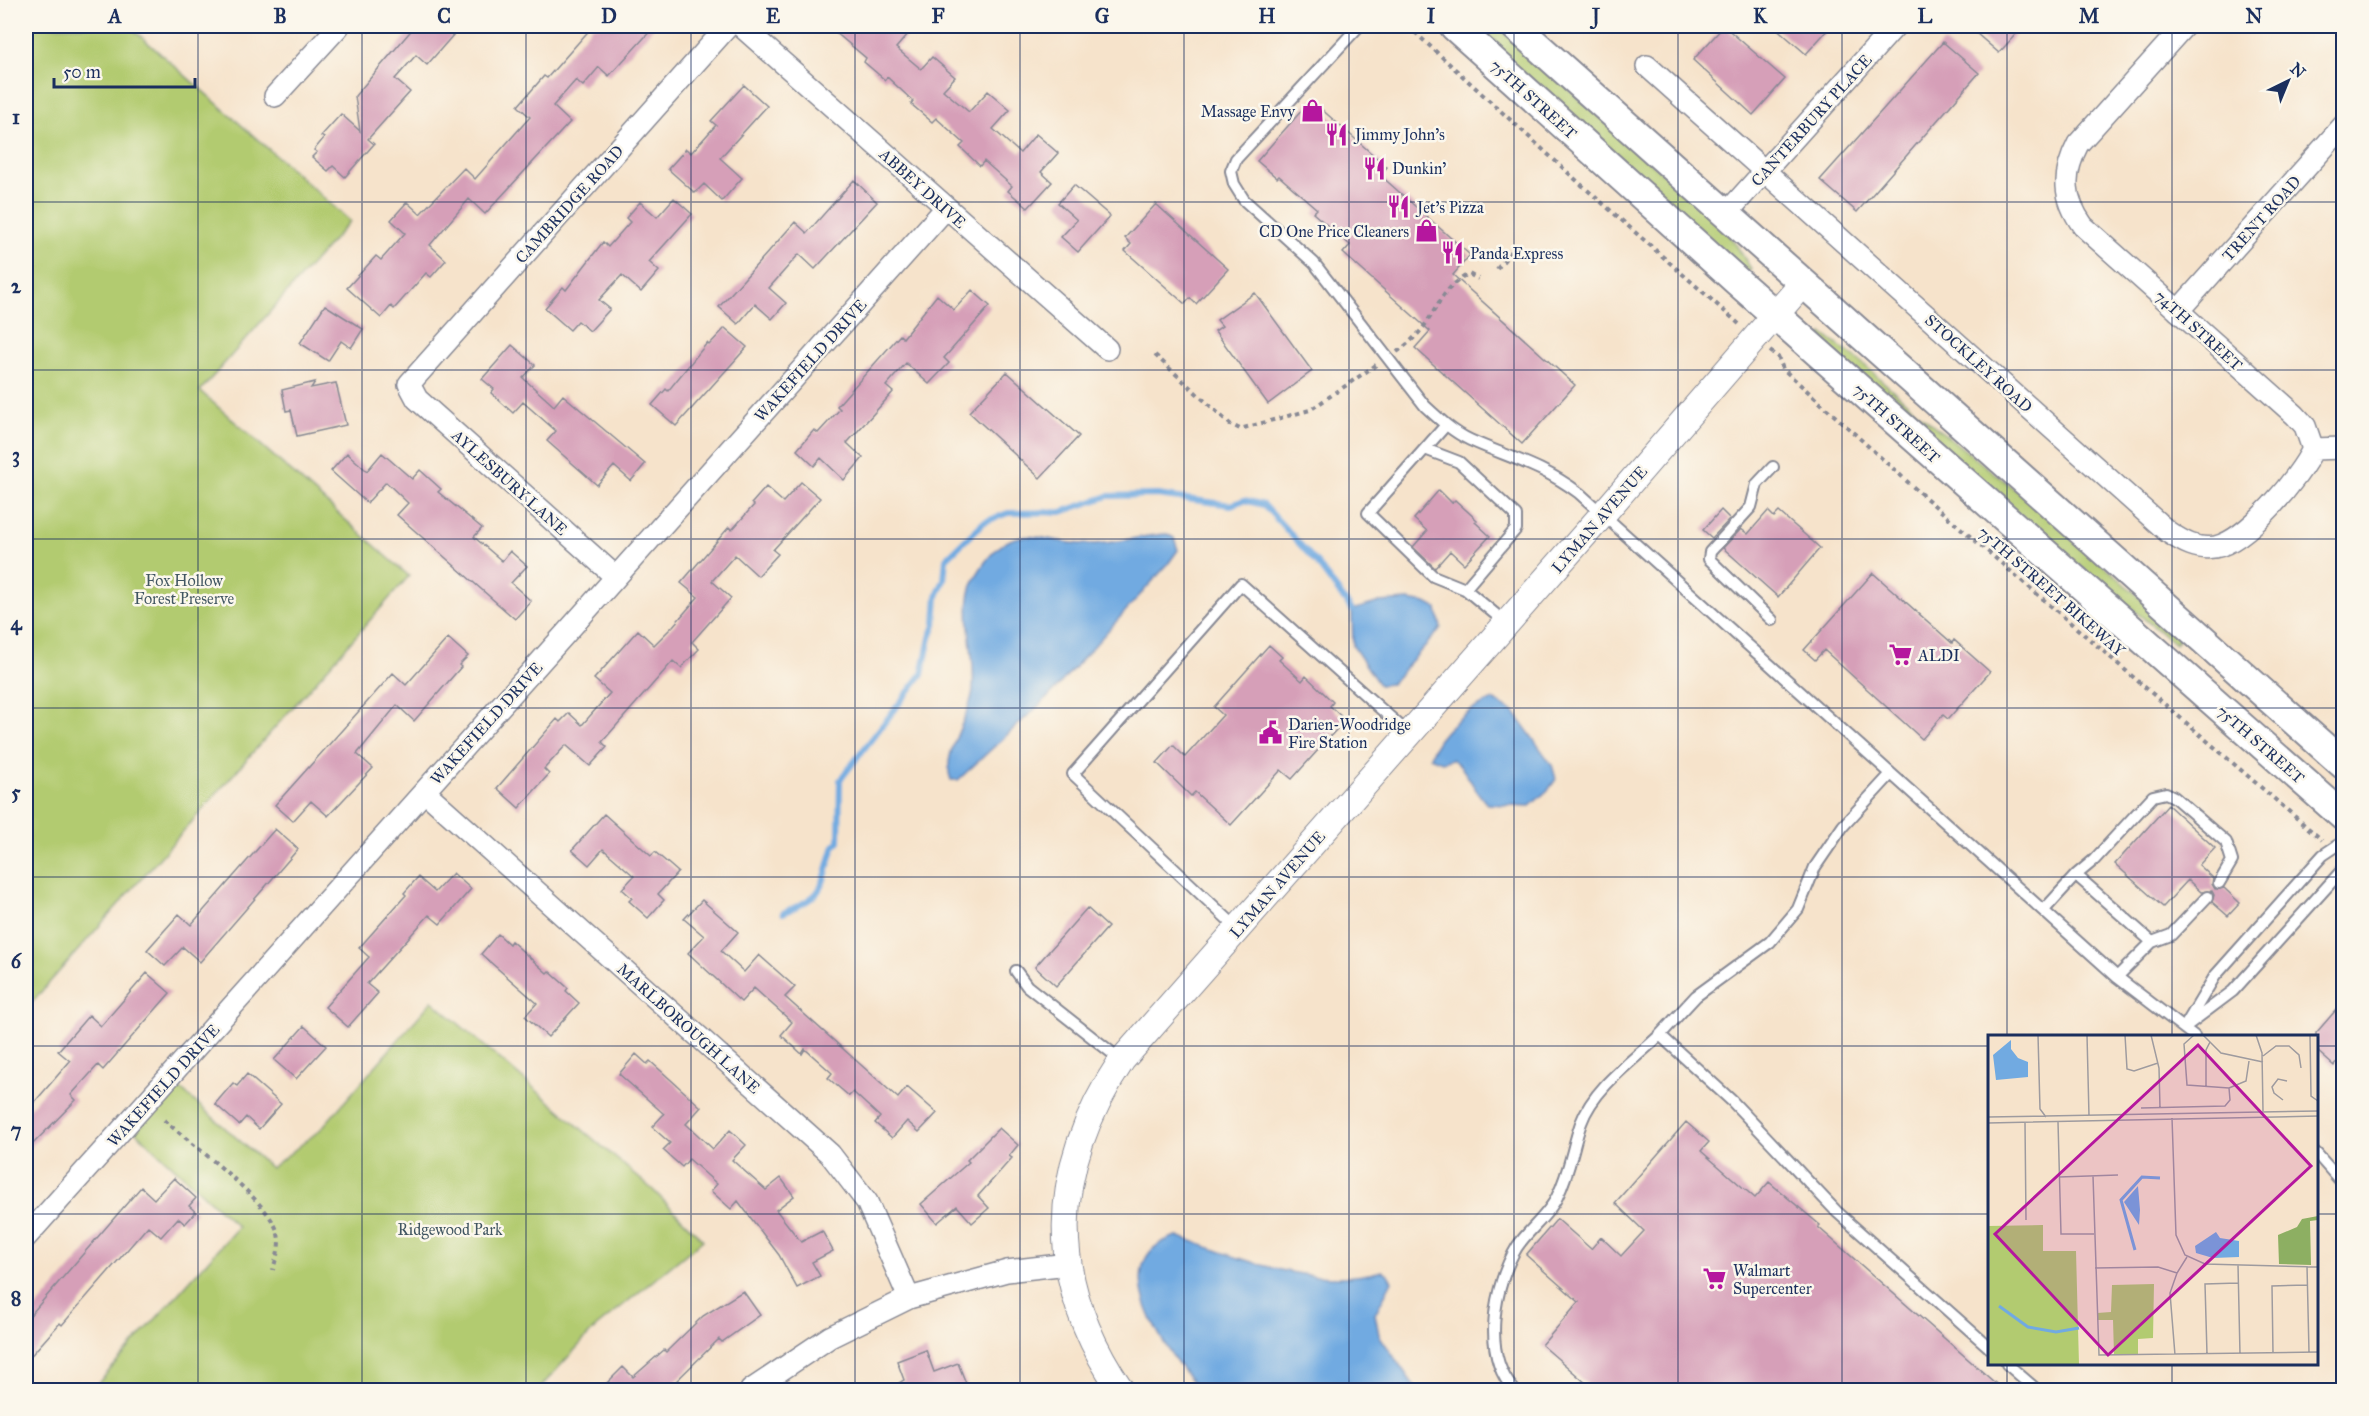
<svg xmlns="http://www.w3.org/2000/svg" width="2369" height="1416" font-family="'IM FELL Great Primer',serif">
	<rect width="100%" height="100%" fill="#fbf7ec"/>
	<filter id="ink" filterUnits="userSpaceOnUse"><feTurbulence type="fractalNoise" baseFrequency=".0167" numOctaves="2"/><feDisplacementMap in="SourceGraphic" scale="12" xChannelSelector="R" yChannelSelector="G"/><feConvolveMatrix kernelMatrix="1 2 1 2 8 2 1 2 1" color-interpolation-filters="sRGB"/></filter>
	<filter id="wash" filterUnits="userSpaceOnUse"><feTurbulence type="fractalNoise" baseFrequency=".008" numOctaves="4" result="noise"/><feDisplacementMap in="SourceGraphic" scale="24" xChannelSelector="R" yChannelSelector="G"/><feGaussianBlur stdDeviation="1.35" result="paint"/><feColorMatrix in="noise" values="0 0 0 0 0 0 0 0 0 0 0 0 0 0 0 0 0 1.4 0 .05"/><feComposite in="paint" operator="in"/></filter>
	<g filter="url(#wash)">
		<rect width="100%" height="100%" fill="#f6e3cb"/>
		<path fill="#b2cb70" stroke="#667d67" stroke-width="1.5" d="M26,26H129L350,221L200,391L409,576L26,1009Z
			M1471,26H1497L1717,221L1735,243L1751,269L1746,274Z
			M1823,334L1861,362L1923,417L2050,517L2182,635L2175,644L2066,555L1818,339Z
			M432,1001L653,1190L703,1240L594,1329L538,1390H92L238,1227L134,1130L176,1085L271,1168L320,1130Z"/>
		<path fill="#71aae1" stroke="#466ca0" stroke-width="1.5" d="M1167,534L1174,538L1178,550L1168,564L1048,697L958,780H951C940,754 971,717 973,689C976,660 965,628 969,598C971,583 978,572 986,561C1020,517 1045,546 1090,544C1116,544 1141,535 1167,534Z
			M1408,600L1426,603L1437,609L1441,628L1391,684L1379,685L1353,646L1352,610L1380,602Z
			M1493,700L1514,712L1552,765L1556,779L1549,789L1530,806L1487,804C1473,790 1467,769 1452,759L1442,762L1430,757C1438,731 1468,709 1493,700Z
			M1177,1236C1240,1258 1314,1291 1382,1271L1387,1273L1392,1281L1375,1314L1379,1335L1417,1390H1199C1168,1355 1099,1259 1177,1236Z"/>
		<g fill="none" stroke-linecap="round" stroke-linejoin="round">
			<path stroke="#71aae1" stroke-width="6" d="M783,913C827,894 820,890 834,846L839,841L840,780L922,674L930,638L935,625L937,596L944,580L946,559L984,522L1008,513L1061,512L1108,496L1157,495L1231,505L1244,500L1264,505L1316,562L1352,610"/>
		</g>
		<g id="blocks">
			<path fill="#d69fb8" d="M415,26H461L427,65L416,55L395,79L410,92L368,139L374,144L345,177L333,166L328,171L312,157L317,152L314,150L324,138L321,136L341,114L360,131L355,96Z
				M593,26H655L609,76L599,67L583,86L576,80L553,106L570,122L485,214L469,199L430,245L446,260L431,277L426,273L394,309L391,306L381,318L347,288L376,256L381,260L405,233L391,220L407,202L420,214L464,168L475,179L530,117L518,106L544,76L547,78Z
				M828,26H898L908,34L896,48L921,69L932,57L955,77L943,90L969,112L988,91L1010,110L993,129L1020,153L1036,134L1058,153L1041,172L1052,182L1028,208L1008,191L1012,186L984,161L980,166L960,147L964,143L936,118L932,122L911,104L913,101L887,77L885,80L864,62L866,58Z
				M1724,26L1785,79L1753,115L1693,60Z
				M1774,26H1831L1806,54Z
				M1968,26H2023L1999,53Z
				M1943,42L1979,73L1857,212L1820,180Z
				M744,85L767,106L720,158L742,178L722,201L704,184L695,193L668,169L686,149L691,153L716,125L711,121Z
				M1311,100L1387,167L1380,175L1470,255L1453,275L1575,385L1522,444L1415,348L1430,331L1343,253L1350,245L1313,213L1317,209L1279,176L1277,178L1257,161Z
				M854,180L877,202L815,269L799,254L769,288L786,303L772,319L755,304L738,324L719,307L795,222L807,233Z
				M1074,185L1110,216L1078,252L1061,237L1077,220L1058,203Z
				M674,198L692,214L649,262L659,271L641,292L622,275L599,300L610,309L590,331L578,321L570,330L545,308L563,287L566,290L603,242L608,247L630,222L626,218L640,202L657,217Z
				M1156,204L1228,269L1196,304L1190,298L1185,304L1125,251L1131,244L1125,238Z
				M972,290L990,306L944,358L949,363L929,384L906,363L886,386L893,392L847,443L863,458L844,480L821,458L814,466L797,450L814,430L818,433L840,409L837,406L900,335L903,338L937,295L954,310Z
				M1255,293L1312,371L1268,404L1215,331L1222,326L1217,320Z
				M325,305L363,329L351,348L341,341L328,361L300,343Z
				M725,328L747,347L676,426L652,405L666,389L668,391L707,343L709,345Z
				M512,345L535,365L523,378L554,406L563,395L645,464L631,481L614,466L597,485L547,441L556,431L523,402L513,413L491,393L494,389L482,379Z
				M1007,372L1079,436L1040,478L969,412Z
				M315,382L311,388L336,383L346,425L297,436L291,410L286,411L282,390Z
				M347,453L367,471L382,453L412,479L420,470L441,489L438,492L482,528L474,537L502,561L510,551L527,566L511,583L531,601L515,619L397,515L408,503L386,482L367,503L331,471Z
				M801,482L820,498L773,550L778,554L758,576L735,555L712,581L731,598L692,642L699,649L681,668L673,661L602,742L607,747L590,766L566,745L544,769L549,774L519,808L497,788L557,719L560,722L569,713L582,725L610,693L594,679L638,630L654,645L673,626L698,597L681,583L729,527L732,530L754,505L752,503L766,487L783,502Z
				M1439,490L1452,503L1455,500L1477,520L1475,522L1490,536L1464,564L1450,551L1435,568L1413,547L1427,531L1414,519Z
				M1721,510L1730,519L1712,538L1703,530Z
				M1768,511L1774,517L1779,512L1820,548L1778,597L1723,548L1741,529L1748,534Z
				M1873,573L1952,643L1954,640L1990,672L1948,719L1943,715L1922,739L1824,650L1815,660L1804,650Z
				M448,638L468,656L459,665L461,667L414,721L397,705L357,754L373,768L328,816L311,801L293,821L275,805L393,673L406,685Z
				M1269,645L1282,657L1279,660L1302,681L1306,676L1333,702L1330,706L1345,720L1292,779L1281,770L1231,825L1195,792L1191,796L1157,763L1173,745L1185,757L1223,715L1214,707Z
				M2168,805L2215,848L2199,865L2213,878L2212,884L2215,889L2224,888L2240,903L2228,916L2212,902L2214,895L2212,891L2201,892L2188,880L2163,907L2115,864Z
				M604,814L651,856L655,852L678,872L658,894L664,900L648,918L629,901L632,898L622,889L634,876L603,849L589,865L572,850Z
				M275,829L298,849L200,962L183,947L165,966L147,950L179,914L191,925Z
				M453,873L471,889L440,924L429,915L367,984L378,993L348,1027L325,1007L369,957L359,948L406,895L404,893L418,877L435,892Z
				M702,900L738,932L721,951L744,972L759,955L795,987L785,997L898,1098L907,1087L937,1113L919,1132L907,1121L892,1138L875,1123L880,1117L853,1092L849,1096L828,1078L832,1073L805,1049L802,1054L781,1035L792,1022L754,988L741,1002L688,953L704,936L684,919Z
				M1087,908L1108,927L1056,986L1035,967Z
				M498,934L509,944L511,941L547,973L549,971L568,988L566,991L579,1003L548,1037L525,1016L537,1003L481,954Z
				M147,973L170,993L103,1070L98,1065L71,1095L76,1100L26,1151V1112L70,1061L58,1051L89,1015L101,1026Z
				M2343,1002V1055L2334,1066L2316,1050V1033Z
				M304,1026L326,1046L296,1079L274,1060Z
				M636,1054L647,1064L650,1061L701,1107L686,1124L713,1149L730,1130L746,1145L732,1160L766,1190L781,1178L794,1196L776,1210L801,1242L822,1231L833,1251L812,1262L820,1276L797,1288L779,1255L738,1201L731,1209L711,1191L717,1184L689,1159L682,1167L663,1150L670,1143L652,1127L664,1114L619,1074Z
				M247,1074L281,1104L259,1129L246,1117L239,1125L215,1104L233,1083L237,1086Z
				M1686,1122L1709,1142L1701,1151L1755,1198L1769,1182L1820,1225L1818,1227L2003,1390H1594L1542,1345L1579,1302L1526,1255L1557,1219L1591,1249L1601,1237L1621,1256L1644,1231L1615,1203Z
				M999,1128L1018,1145L1009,1156L1012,1158L978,1196L989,1208L972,1223L957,1206L937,1223L921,1204L969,1162L967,1160Z
				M174,1178L196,1198L189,1206L196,1212L185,1224L178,1218L161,1237L148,1226L62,1325L60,1323L26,1361V1320L141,1187L154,1199Z
				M743,1291L760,1315L722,1342L719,1339L667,1390H600L623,1367L633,1377L664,1350L666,1352L703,1316Z
				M926,1350L934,1372L958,1363L967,1386L954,1390H888L904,1380L897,1361Z"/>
		</g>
	</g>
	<g filter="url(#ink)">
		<use href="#blocks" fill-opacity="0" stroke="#888994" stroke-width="1.5"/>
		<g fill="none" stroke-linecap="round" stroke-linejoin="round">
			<defs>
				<path id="service" d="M1359,26L1236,159L1231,171L1234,184L1244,200L1314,263L1425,406C1439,419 1453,432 1470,440C1512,459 1540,464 1579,493L2117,977L2194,1036
					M1446,425L1368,513L1433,576L1465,589L1506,623
					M1425,449L1459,462L1516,515V529L1465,589
					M1772,620L1709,559L1710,552L1751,507L1757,484L1773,467
					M1891,774L1843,826L1815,867L1798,909L1770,942L1696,996L1660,1035L1732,1101L1837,1212L1990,1348
					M2076,875L2094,860L2153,796L2166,793L2174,797L2226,842L2232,861L2219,883
					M2044,910L2076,875L2152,942L2117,977
					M1237,928L1073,774L1241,584L1409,734
					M2152,942L2171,935L2207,897
					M1016,971L1027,986L1121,1060
					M2189,1024L2233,991L2344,868
					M2184,1028L2215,976L2323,855L2344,841
					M2316,1153L2344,1185
					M2007,1364L2037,1390
					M1514,1390C1481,1354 1494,1285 1517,1247C1528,1230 1548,1216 1557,1197C1570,1171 1572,1149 1581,1123C1594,1087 1633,1061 1660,1035"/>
				<path id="minor" d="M741,26L1107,349
					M2184,26L2078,144C2062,175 2063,198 2083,226L2295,415L2305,426L2313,449
					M1647,66L2168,532C2183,542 2197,550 2215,547C2247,541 2300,477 2313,449
					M275,96L339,26
					M1726,214L1895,26
					M2178,311L2344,125
					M2313,449L2344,448
					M616,577L417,399L409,384L728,26
					M425,792L830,1154L867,1202L909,1298
					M26,1237L946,208
					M751,1390L830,1337L909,1298L1007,1271L1068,1264"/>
				<path id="tertiary" d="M1121,1390C1046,1280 1048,1171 1122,1060L1603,514L1803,283"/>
				<path id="secondary" d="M1454,26L1738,282L2344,817
					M1515,26L2344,765"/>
			</defs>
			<use href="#service" stroke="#888994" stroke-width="14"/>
			<use href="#minor" stroke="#888994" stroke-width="24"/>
			<use href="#tertiary" stroke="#888994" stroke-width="28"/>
			<use href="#secondary" stroke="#888994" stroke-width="32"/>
			<path stroke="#888994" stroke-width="4" stroke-dasharray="4.5 4.5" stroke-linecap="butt" d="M1408,26L1575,179L1739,324
				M1497,269L1515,247
				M1770,351L1778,357L1783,369L1920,493L2322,840
				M1397,352C1408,344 1418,335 1425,325C1440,303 1443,288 1469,274L1478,279
				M1155,355L1230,424L1240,429L1310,410L1376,365
				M164,1120C190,1143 272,1203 278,1234C281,1246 276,1258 273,1270"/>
			<use href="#service" stroke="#fff" stroke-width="10"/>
			<use href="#minor" stroke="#fff" stroke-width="21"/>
			<use href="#tertiary" stroke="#fff" stroke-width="26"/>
			<use href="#secondary" stroke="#fff" stroke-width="28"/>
		</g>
	</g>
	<path fill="none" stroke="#1b2f5e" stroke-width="1.5" stroke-opacity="0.55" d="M198,26V1390M362,26V1390M526,26V1390M691,26V1390M855,26V1390M1020,26V1390M1184,26V1390M1349,26V1390M1514,26V1390M1678,26V1390M1842,26V1390M2007,26V1036M2172,26V1036M26,202H2344M26,370H2344M26,539H2344M26,708H2344M26,877H2344M26,1046H1990M2316,1046H2344M26,1214H1990M2316,1214H2344M2007,1364V1390M2172,1364V1390"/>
	<defs>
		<symbol id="shop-bare" viewBox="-9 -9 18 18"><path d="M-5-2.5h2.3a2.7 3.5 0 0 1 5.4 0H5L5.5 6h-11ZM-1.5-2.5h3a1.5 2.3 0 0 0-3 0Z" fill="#b5179e" stroke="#fbf7ec" stroke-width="2.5" paint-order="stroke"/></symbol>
		<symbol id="restaurant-bare" viewBox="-9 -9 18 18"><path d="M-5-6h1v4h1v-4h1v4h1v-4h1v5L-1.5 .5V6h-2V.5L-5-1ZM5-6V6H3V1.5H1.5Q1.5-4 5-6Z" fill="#b5179e" stroke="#fbf7ec" stroke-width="2.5" paint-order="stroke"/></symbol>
		<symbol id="supermarket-bare" viewBox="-9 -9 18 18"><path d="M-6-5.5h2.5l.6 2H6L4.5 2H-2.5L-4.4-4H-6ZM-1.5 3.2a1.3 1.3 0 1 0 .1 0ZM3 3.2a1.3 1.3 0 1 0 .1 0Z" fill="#b5179e" stroke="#fbf7ec" stroke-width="2.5" paint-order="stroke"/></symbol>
		<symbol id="civic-bare" viewBox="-9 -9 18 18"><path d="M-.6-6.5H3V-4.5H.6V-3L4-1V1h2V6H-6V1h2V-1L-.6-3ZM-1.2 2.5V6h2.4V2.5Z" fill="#b5179e" stroke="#fbf7ec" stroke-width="2.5" paint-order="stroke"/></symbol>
	</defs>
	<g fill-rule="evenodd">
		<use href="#shop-bare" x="1296" y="94" width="33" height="33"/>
		<use href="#restaurant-bare" x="1320" y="118" width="33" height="33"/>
		<use href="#restaurant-bare" x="1358" y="152" width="33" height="33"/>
		<use href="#restaurant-bare" x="1382" y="190" width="33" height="33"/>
		<use href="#shop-bare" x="1410" y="214" width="33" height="33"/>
		<use href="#restaurant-bare" x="1436" y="236" width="33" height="33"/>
		<use href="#supermarket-bare" x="1884" y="638" width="33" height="33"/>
		<use href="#civic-bare" x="1254" y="716" width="33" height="33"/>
		<use href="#supermarket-bare" x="1698" y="1262" width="33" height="33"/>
	</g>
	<g text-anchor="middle" stroke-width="5" stroke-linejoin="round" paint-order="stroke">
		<g font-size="16" fill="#1b2f5e" stroke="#fbf7ec">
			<text transform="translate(1534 99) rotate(42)" y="6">75TH STREET</text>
			<text transform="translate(1811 120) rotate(-48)" y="6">CANTERBURY PLACE</text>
			<text transform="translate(923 188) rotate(42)" y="6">ABBEY DRIVE</text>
			<text transform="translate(569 204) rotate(-48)" y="6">CAMBRIDGE ROAD</text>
			<text transform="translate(2261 218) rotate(-48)" y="6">TRENT ROAD</text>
			<text transform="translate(2199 330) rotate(42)" y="6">74TH STREET</text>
			<text transform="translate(810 360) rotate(-48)" y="6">WAKEFIELD DRIVE</text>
			<text transform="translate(1979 363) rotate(42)" y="6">STOCKLEY ROAD</text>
			<text transform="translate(1897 423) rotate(42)" y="6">75TH STREET</text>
			<text transform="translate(510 482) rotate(42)" y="6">AYLESBURY LANE</text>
			<text transform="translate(1599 519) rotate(-49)" y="6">LYMAN AVENUE</text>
			<text transform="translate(2052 591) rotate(41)" y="6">75TH STREET BIKEWAY</text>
			<text transform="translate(486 723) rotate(-48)" y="6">WAKEFIELD DRIVE</text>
			<text transform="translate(2261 744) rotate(41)" y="6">75TH STREET</text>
			<text transform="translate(1277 884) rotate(-49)" y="6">LYMAN AVENUE</text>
			<text transform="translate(689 1028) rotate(42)" y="6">MARLBOROUGH LANE</text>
			<text transform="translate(163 1085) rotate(-48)" y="6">WAKEFIELD DRIVE</text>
		</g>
		<g font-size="16" fill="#1b2f5e" stroke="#fbf7ec" text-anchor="start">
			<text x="1295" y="117" text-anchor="end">Massage Envy</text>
			<text x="1355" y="140">Jimmy John's</text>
			<text x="1392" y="174">Dunkin'</text>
			<text x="1417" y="213">Jet's Pizza</text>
			<text x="1409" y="237" text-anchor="end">CD One Price Cleaners</text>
			<text x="1470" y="259">Panda Express</text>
			<text x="1918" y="661">ALDI</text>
			<text x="1288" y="730">Darien-Woodridge<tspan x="1288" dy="18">Fire Station</tspan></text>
			<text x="1733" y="1276">Walmart<tspan x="1733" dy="18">Supercenter</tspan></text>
		</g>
		<g font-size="16" fill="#415662" stroke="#fbf7ec">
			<text x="184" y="586">Fox Hollow<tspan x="184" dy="18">Forest Preserve</tspan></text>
			<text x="450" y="1235">Ridgewood Park</text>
		</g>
	</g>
	<g transform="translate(1988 1035)">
		<rect width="330" height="330" fill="#f6e3cb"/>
		<path d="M55,190V216H88L91,330H0V191ZM166,249L165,303L150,304V319L126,320L125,285H109V278L123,277L124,250Z" fill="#b2cb70"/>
		<path d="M330,181V185L322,186L323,230L291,229L290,200L309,192L314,184Z" fill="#8daf62"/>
		<path d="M23,5V14L30,23L40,27V42L8,45L5,20ZM150,151L152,175L151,190L136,167ZM228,197L232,203L251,206V222L225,223L208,218L207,211Z" fill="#71aae1"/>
		<path fill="none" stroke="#71aae1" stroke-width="3" d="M147,215L133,165L154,142L172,143M11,271L40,292L68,297L91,293"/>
		<path fill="none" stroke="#9e9b9f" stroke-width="1.5" d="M50,0L52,74L58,82M99,0L101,81M137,0L139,34L146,36L170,28M163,0L171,33L172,73M206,0L196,9L199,50L241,53M215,0L233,18L275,27M268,0L274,18L275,76M322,0L323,61L330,66M275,21L288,11H301L311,20L313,33M218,52V15L222,7M241,53L258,46L261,26M295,65L286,58L284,52L290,44L299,46M153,73L237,71L242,65L241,53M0,82L330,76M184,83L188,200L197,220L217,229L330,232M70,87L73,199H106M0,88L330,81M37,88L38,185M105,141L111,320L330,317M71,142L130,140M250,230L252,319M319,231L321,317M107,233L170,232L189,238M285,318L284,251L320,250M219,319L217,249L250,248M187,320L182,258L189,238L199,222"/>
		<path fill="#b5179e" fill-opacity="0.15" stroke="#b5179e" stroke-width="3" d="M210,10L323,131L120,320L7,199Z"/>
		<rect width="330" height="330" fill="none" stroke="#1b2f5e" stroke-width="3"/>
	</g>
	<rect width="2369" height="1416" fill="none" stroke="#fbf7ec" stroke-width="66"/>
	<g transform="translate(2288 81) rotate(43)" stroke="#fbf7ec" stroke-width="4.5" paint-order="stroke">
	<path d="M0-4.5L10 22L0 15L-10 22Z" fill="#1b2f5e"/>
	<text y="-9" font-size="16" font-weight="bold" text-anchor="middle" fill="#1b2f5e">N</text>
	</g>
	<path d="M54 78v9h141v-9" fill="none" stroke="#1b2f5e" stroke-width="3"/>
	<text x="63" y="78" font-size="18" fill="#1b2f5e" stroke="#fbf7ec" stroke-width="4.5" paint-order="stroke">50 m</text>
	<rect x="33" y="33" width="2303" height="1350" fill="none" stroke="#1b2f5e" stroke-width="2"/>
	<g font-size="20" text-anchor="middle" font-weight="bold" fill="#1b2f5e">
		<text x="115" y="23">A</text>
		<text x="280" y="23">B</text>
		<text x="444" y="23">C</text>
		<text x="609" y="23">D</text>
		<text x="773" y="23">E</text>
		<text x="938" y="23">F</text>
		<text x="1102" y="23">G</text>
		<text x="1267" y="23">H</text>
		<text x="1431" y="23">I</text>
		<text x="1596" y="23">J</text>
		<text x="1760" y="23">K</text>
		<text x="1925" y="23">L</text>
		<text x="2089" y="23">M</text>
		<text x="2254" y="23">N</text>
		<text x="16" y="124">1</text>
		<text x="16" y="293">2</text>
		<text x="16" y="462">3</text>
		<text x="16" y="630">4</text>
		<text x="16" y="799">5</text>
		<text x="16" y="968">6</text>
		<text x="16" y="1137">7</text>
		<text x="16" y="1305">8</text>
	</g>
</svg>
